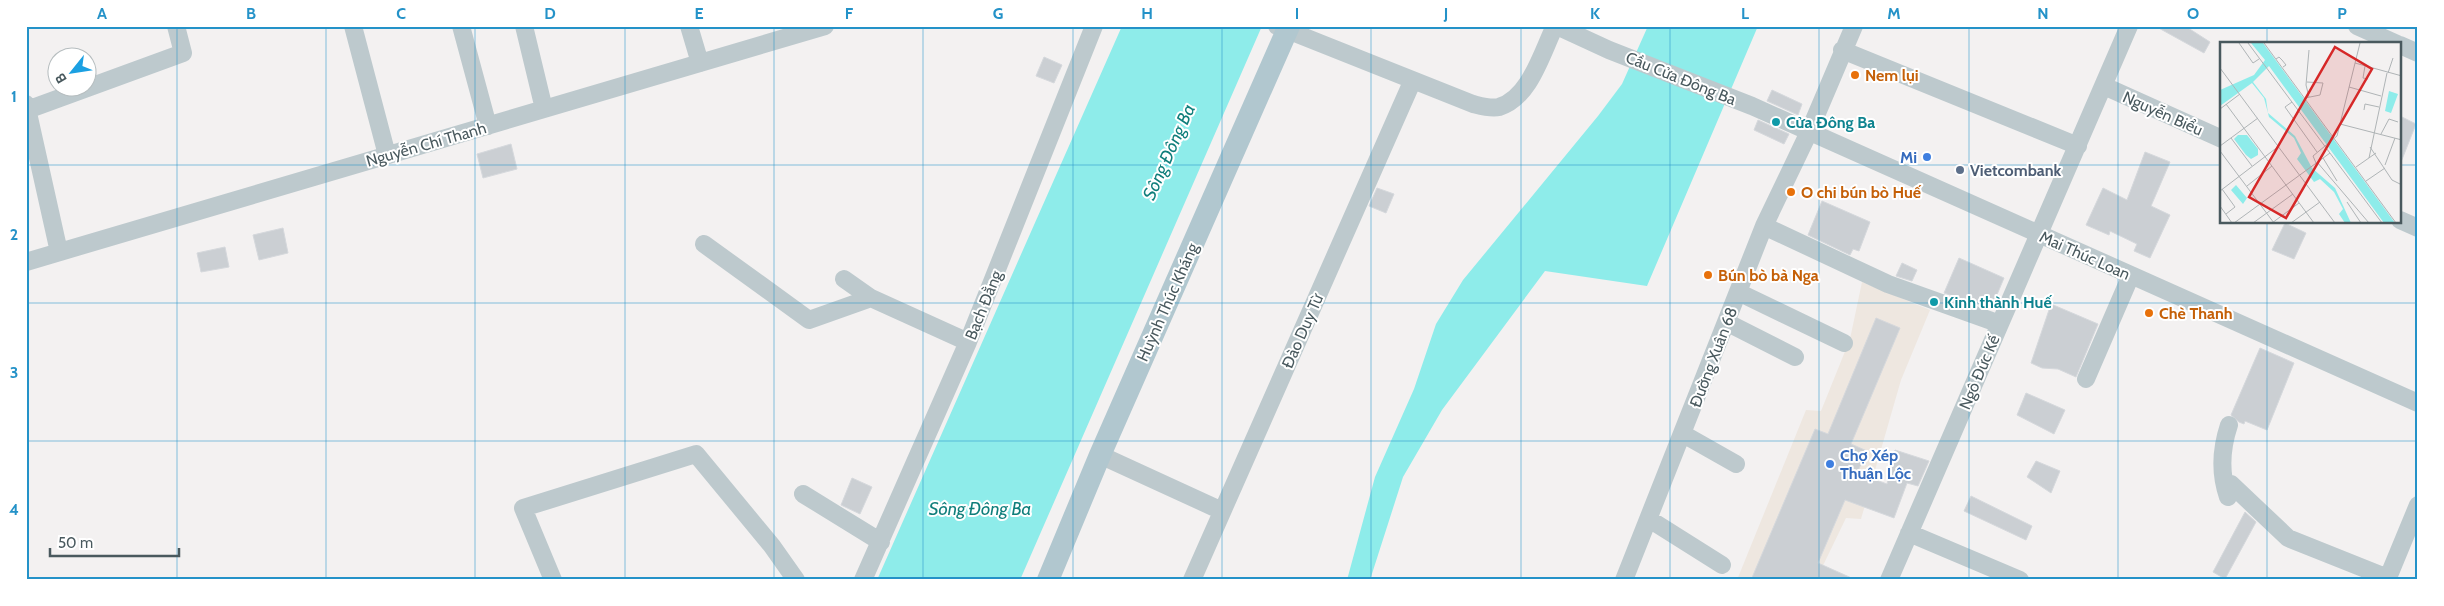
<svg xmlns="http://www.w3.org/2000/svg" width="2444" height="606" font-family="Cabin,sans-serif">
	<rect width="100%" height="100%" fill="#f3f1f1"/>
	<path fill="#eee7e0" d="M1862,282L1930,310L1901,380L1861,519L1846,518L1816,580H1737L1806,410L1821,411L1850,339Z"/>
	<path fill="#8eecea" d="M1122,26H1262L1020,580H877Z
		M1648,26H1758L1647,286L1545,271L1442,410L1403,477L1370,580H1347L1375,477L1414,389L1436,324L1463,280L1598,116L1622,84Z"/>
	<path fill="#cbcfd3" stroke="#d5d8dc" d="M2155,26H2185L2210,42L2204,53Z
		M1044,57L1062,65L1054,83L1036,76Z
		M1772,90L1802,104L1798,115L1767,101Z
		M2400,116L2416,124L2401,162H2400Z
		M1758,120L1789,134L1784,144L1754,130Z
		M511,144L517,169L483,178L477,154Z
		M2145,152L2170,162L2151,206L2170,215L2150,258L2134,251L2137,244L2110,231L2109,235L2086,225L2103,188L2127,200Z
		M1377,188L1394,194L1386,213L1369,206Z
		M1822,201L1870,222L1859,251L1853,249L1850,255L1808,235Z
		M2285,223L2306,233L2294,259L2272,250Z
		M283,228L288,253L259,260L253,235Z
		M225,247L229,267L201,272L197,253Z
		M1959,258L2004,278L1991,309L1944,293Z
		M1902,263L1917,270L1912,281L1896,276Z
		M2051,304L2098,324L2076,377L2058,369L2042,368L2031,363Z
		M1876,318L1900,328L1851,444L1867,451L1857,473L1887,484L1895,450L1929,461L1918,486L1907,483L1894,518L1845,500L1818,563L1856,580H1751L1815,429L1828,434Z
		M2260,348L2294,363L2267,430L2245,421L2244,424L2239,422L2231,415Z
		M2026,393L2065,410L2054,434L2017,415Z
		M2036,461L2060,471L2051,493L2027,477Z
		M852,478L872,487L860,514L841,505Z
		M1971,496L2032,526L2026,540L1964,511Z
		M2245,512L2256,522L2225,579L2213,572Z"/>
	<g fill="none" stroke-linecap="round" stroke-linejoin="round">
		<path stroke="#bdc9cd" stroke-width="18" d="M353,26L387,155
			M461,26L488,126
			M524,26L544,109
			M689,26L700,63
			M1277,26L1473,104C1481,106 1491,109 1499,107C1530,98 1542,52 1555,26
			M1557,26L1609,50L1752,106L2418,403
			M2357,26L2397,44
			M2400,45L2418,53
			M1842,50L2078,146
			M2104,86L2222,139
			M26,104L59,252
			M27,110L183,53L176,26
			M2400,220L2418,228
			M1764,226L1888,284L2000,324
			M704,244L809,320L871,298
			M26,262L825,26
			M844,279L871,298L968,342
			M1738,292L1844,343
			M1726,322L1795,357
			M2086,379L2131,275
			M2229,425C2221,449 2220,474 2228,497L2231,484L2288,538L2388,578
			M1683,434L1736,464
			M1100,455L1222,511
			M803,494L881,542
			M1649,519L1722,565
			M1909,533L2020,580
			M553,580L523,508L696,454L772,546L796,580
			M863,580L968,342L1094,26
			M1192,580L1412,82
			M1624,580L1764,226L1809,132L1854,26
			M1889,580L2129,26
			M2387,580L2418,505"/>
		<path stroke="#b1c7cf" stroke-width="22" d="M1048,580L1100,455L1289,26"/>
	</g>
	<path fill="none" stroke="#2492c8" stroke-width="1" stroke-opacity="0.55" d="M177,26V580M326,26V580M475,26V580M625,26V580M774,26V580M923,26V580M1073,26V580M1222,26V580M1371,26V580M1521,26V580M1670,26V580M1819,26V580M1969,26V580M2118,26V580M2267,26V44M26,165H2222M2400,165H2418M2267,222V580M26,303H2418M26,441H2418"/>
	<g fill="#e8710a" stroke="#fff" stroke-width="2">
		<circle cx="1855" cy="75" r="5"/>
		<circle cx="1791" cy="192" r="5"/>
		<circle cx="1708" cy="275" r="5"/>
		<circle cx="2149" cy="313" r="5"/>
	</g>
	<g fill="#0f9aa8" stroke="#fff" stroke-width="2">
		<circle cx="1776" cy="122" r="5"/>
		<circle cx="1934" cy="302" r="5"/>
	</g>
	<g fill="#3f7fe0" stroke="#fff" stroke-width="2">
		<circle cx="1927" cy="157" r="5"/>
		<circle cx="1830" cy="464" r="5"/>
	</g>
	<circle fill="#5c6f8a" stroke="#fff" stroke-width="2" cx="1960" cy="170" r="5"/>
	<g text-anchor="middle" stroke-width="4" stroke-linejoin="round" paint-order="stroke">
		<g font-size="16" font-weight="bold" fill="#c56008" stroke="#fff" text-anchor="start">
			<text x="1865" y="81">Nem lụi</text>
			<text x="1801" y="198">O chi bún bò Huế</text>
			<text x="1718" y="281">Bún bò bà Nga</text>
			<text x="2159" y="319">Chè Thanh</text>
		</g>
		<g font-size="16" fill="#49595e" stroke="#fff">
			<text transform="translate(1681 78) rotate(22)" y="6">Cầu Cửa Đông Ba</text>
			<text transform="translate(2163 113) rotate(24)" y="6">Nguyễn Biểu</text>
			<text transform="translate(426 144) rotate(-16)" y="6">Nguyễn Chí Thanh</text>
			<text transform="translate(2085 255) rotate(24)" y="6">Mai Thúc Loan</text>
			<text transform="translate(1167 302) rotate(-66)" y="6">Huỳnh Thúc Kháng</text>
			<text transform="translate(983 305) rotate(-68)" y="6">Bạch Đằng</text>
			<text transform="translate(1302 331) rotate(-66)" y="6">Đào Duy Từ</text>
			<text transform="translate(1713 357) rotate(-69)" y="6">Đường Xuân 68</text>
			<text transform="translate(1979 372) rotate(-67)" y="6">Ngô Đức Kế</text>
		</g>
		<g font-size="16" font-weight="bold" fill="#0d838f" stroke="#fff" text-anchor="start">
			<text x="1786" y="128">Cửa Đông Ba</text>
			<text x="1944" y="308">Kinh thành Huế</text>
		</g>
		<g font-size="16" font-weight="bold" fill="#366cbe" stroke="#fff" text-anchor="end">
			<text x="1917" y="163">Mi</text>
			<text x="1840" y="461" text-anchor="start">Chợ Xép<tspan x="1840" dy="18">Thuận Lộc</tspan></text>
		</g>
		<g font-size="16" font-weight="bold" fill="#4e5e75" stroke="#fff" text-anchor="start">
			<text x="1970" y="176">Vietcombank</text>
		</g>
		<g font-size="18" font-style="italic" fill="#0f7e7b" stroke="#fff">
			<text transform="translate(1169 152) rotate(-66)" y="6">Sông Đông Ba</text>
			<text x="980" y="515">Sông Đông Ba</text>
		</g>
	</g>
	<g transform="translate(2220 42)">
		<rect width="181" height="181" fill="#f3f1f1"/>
		<path d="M31,1H43L175,181H164L49,24L33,40L46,57L48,71L75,94L92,126L115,146L131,181H125L119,172L123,167L114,150L100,137L94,140L77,117L81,111L74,96L49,75L44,56L32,41L0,64V48L34,33L45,18ZM169,49L178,52L171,71L165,69ZM18,93H27L38,107V113L31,117L26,113L14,97ZM16,143L27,156L23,162L11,148Z" fill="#8eecea"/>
		<path fill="none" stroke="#afb4b6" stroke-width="1" d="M19,1L33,21L39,17M28,1L162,181M44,1L176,181M56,17L59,15L62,18L66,23L63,25M135,21L182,34M145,24L143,36L148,37M0,26L115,181M168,31L173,16M129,45L161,54M89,55L86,43L89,8M85,56L100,53L103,41L87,40M72,60L65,65L97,110M6,62L94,181M0,67L20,52M144,68L145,62L159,65M120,82L182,98M161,92L169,77L178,80M11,96L32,124M0,104L38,76M150,105L172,138L182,143M0,109L54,181M103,116L117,139M149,116L167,31M97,120L149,181M96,121L93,114L117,94L140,1M165,123L175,96M136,125L156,111M146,139L165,126M27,144L52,124M2,147L15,165L6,172M0,149L59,104M127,160L141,181M0,164L12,181M14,181L110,111M33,181L73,152M52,181L79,161M71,181L100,160"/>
		<path fill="#d62828" fill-opacity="0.15" stroke="#d62828" stroke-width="2.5" d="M115,5L152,27L66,176L29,155Z"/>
		<rect width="181" height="181" fill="none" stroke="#49595e" stroke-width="2.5"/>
	</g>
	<rect width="2444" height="606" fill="none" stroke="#ffffff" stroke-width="55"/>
	<g transform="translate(72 72) rotate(240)"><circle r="24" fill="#ffffff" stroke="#b6bdbf"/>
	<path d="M0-4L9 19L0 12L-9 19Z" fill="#1ba0e2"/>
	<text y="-8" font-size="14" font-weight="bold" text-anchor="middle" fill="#49595e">B</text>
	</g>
	<path d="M50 548v8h129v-8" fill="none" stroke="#49595e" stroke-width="2.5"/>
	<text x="58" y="548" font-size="15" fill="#49595e" stroke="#ffffff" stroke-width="4" paint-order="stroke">50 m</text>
	<rect x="28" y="28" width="2388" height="550" fill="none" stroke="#2492c8" stroke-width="2"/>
	<g font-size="16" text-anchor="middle" font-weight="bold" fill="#2492c8">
		<text x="102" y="19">A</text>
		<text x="251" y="19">B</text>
		<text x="401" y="19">C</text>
		<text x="550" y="19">D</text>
		<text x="699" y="19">E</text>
		<text x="849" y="19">F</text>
		<text x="998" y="19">G</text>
		<text x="1147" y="19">H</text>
		<text x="1297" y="19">I</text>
		<text x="1446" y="19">J</text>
		<text x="1595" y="19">K</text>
		<text x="1745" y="19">L</text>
		<text x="1894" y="19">M</text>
		<text x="2043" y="19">N</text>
		<text x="2193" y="19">O</text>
		<text x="2342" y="19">P</text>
		<text x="14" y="102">1</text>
		<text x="14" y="240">2</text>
		<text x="14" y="378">3</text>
		<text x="14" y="515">4</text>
	</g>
</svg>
